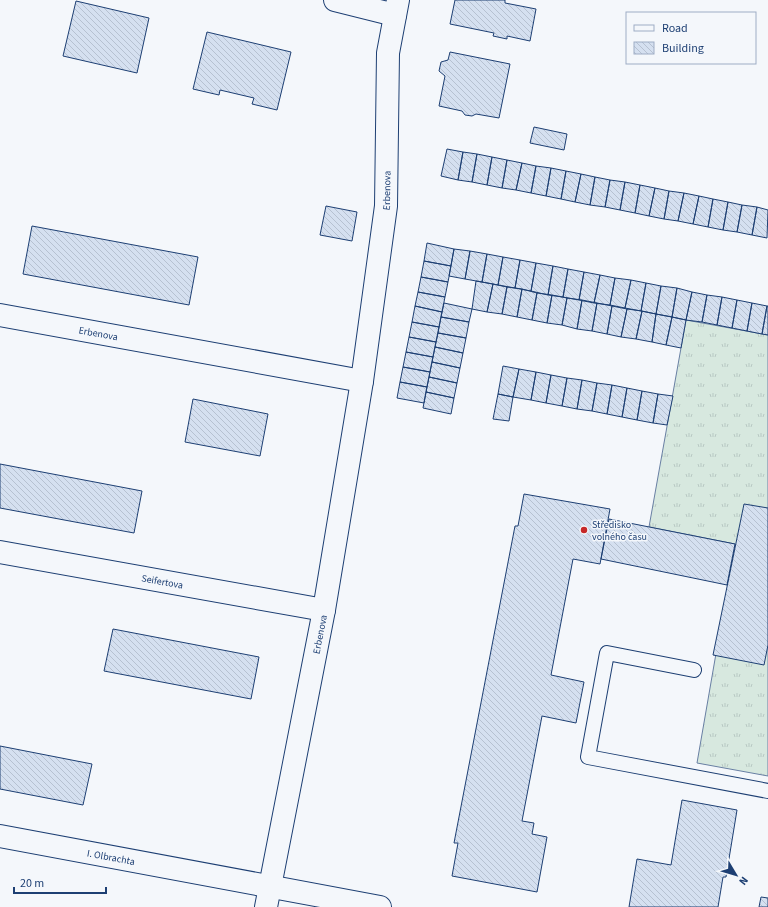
<svg xmlns="http://www.w3.org/2000/svg" width="768" height="907" font-family="'Source Sans 3',sans-serif">
	<defs>
		<pattern id="grass-tufts" width="24" height="20" patternUnits="userSpaceOnUse"><rect width="24" height="20" fill="#d7e8df"/><path d="M3 7l-1-3M5 7V3M7 7l1-3M15 17l-1-3M17 17v-4M19 17l1-3" fill="none" stroke="#b8c8c3"/></pattern>
		<pattern id="building-back-hatch" width="6" height="6" patternUnits="userSpaceOnUse"><rect width="6" height="6" fill="#d5e0f0"/><path d="M-1 5l2 2M0 0l6 6M5-1l2 2" fill="none" stroke="#b6c1d1"/></pattern>
	</defs>
	<rect width="100%" height="100%" fill="#f4f7fb"/>
	<path fill="url(#grass-tufts)" stroke="#687fa3" d="M686,320L768,335V776L697,763L735,544L649,527Z"/>
	<path fill="url(#building-back-hatch)" stroke="#1d3f73" d="M455,0H505V3L536,9L530,41L507,36V39L493,36L494,33L450,24Z
		M76,1L149,18L137,73L63,56Z
		M207,32L291,52L277,110L252,104L254,98L220,90L219,95L193,89Z
		M450,52L510,64L499,118L476,114L472,116L465,115L462,111L439,106L445,76L439,71L441,62L448,60Z
		M534,127L567,134L564,150L530,143Z
		M447,149L463,152L458,180L441,176Z
		M463,152L477,154L472,182L458,180Z
		M477,154L492,157L487,185L472,182Z
		M492,157L507,160L502,188L487,185Z
		M507,160L522,163L516,190L502,188Z
		M522,163L536,166L531,193L516,190Z
		M536,166L551,168L546,196L531,193Z
		M551,168L566,171L561,199L546,196Z
		M566,171L581,174L575,202L561,199Z
		M581,174L595,177L590,205L575,202Z
		M595,177L610,180L605,207L590,205Z
		M610,180L625,182L620,210L605,207Z
		M625,182L640,185L635,213L620,210Z
		M640,185L655,188L649,216L635,213Z
		M655,188L669,191L664,219L649,216Z
		M669,191L684,193L678,221L664,219Z
		M684,193L699,196L693,224L678,221Z
		M699,196L713,199L708,227L693,224Z
		M713,199L728,202L723,230L708,227Z
		M728,202L742,205L737,232L723,230Z
		M742,205L757,207L752,235L737,232Z
		M326,206L357,212L352,241L320,235Z
		M757,207L768,210L767,238L752,235Z
		M32,226L198,257L189,305L23,274Z
		M427,243L454,249L451,266L424,261Z
		M454,249L470,251L465,279L449,276Z
		M470,251L487,254L482,282L465,279Z
		M487,254L503,257L498,285L482,282Z
		M503,257L520,260L515,288L498,285Z
		M520,260L536,263L531,291L515,288Z
		M424,261L451,266L448,282L421,277Z
		M536,263L553,266L548,295L531,291Z
		M553,266L568,269L563,297L548,295Z
		M568,269L584,272L579,300L563,297Z
		M584,272L600,275L594,303L579,300Z
		M600,275L615,278L610,305L594,303Z
		M421,277L448,282L445,297L418,292Z
		M615,278L631,280L625,308L610,305Z
		M631,280L646,283L641,311L625,308Z
		M476,281L493,284L487,312L472,309Z
		M646,283L661,286L656,314L641,311Z
		M493,284L507,287L502,314L487,312Z
		M661,286L677,288L672,317L656,314Z
		M507,287L522,289L517,317L502,314Z
		M677,288L692,292L686,320L672,317Z
		M522,289L537,293L532,320L517,317Z
		M418,292L445,297L442,312L415,306Z
		M692,292L707,295L702,322L686,320Z
		M537,293L552,295L547,323L532,320Z
		M552,295L567,298L562,325L547,323Z
		M707,295L722,297L717,325L702,322Z
		M722,297L737,300L732,328L717,325Z
		M567,298L582,300L577,329L562,325Z
		M582,300L597,303L592,331L577,329Z
		M737,300L752,303L747,331L732,328Z
		M444,303L472,309L469,322L441,317Z
		M597,303L612,306L607,334L592,331Z
		M752,303L767,306L762,334L747,331Z
		M415,306L442,312L439,327L412,322Z
		M612,306L627,309L621,337L607,334Z
		M767,306H768V335L762,334Z
		M627,309L642,311L636,339L621,337Z
		M642,311L656,314L652,342L636,339Z
		M656,314L672,317L666,345L652,342Z
		M441,317L469,322L466,338L438,333Z
		M672,317L686,320L681,348L666,345Z
		M412,322L439,327L436,342L409,337Z
		M438,333L466,338L463,353L435,347Z
		M409,337L436,342L433,357L406,352Z
		M435,347L463,353L460,368L432,362Z
		M406,352L433,357L430,372L403,367Z
		M432,362L460,368L457,383L429,377Z
		M503,366L519,369L513,397L498,394Z
		M403,367L430,372L427,387L400,382Z
		M519,369L536,372L531,400L513,397Z
		M536,372L551,375L546,403L531,400Z
		M551,375L567,378L562,406L546,403Z
		M429,377L457,383L454,398L426,392Z
		M567,378L582,380L577,409L562,406Z
		M582,380L597,383L592,411L577,409Z
		M400,382L427,387L424,403L397,398Z
		M597,383L612,385L607,414L592,411Z
		M612,385L627,388L622,417L607,414Z
		M627,388L642,391L637,420L622,417Z
		M642,391L658,394L653,423L637,420Z
		M426,392L454,398L451,414L423,408Z
		M498,394L513,397L509,421L493,419Z
		M658,394L673,396L667,425L653,423Z
		M193,399L268,414L260,456L185,442Z
		M0,464L142,491L134,533L0,508Z
		M524,494L610,509L600,564L573,559L551,675L584,682L576,723L542,716L522,821L534,823L532,834L547,837L537,892L452,876L458,843H454L515,526H518Z
		M744,504L768,508V645L764,665L713,655Z
		M609,519L735,544L727,585L601,559Z
		M113,629L259,657L251,699L104,671Z
		M0,746L92,764L83,805L0,789Z
		M682,800L737,810L726,877H723L718,907H629L637,859L671,865Z
		M761,897L768,898V907H759Z"/>
	<g fill="none" stroke-linecap="round" stroke-linejoin="round">
		<defs>
			<path id="lane" d="M694,670L607,653L588,757L768,791"/>
			<g id="street">
				<path d="M335,0L395,15"/>
				<path id="s1" d="M0,315L362,381"/>
				<path id="s2" d="M0,552L324,610"/>
				<path id="s3" d="M0,836L380,907"/>
				<path id="s4" d="M266,907L324,610L362,381L386,206L388,53L398,0"/>
			</g>
		</defs>
		<use href="#lane" stroke="#1d3f73" stroke-width="16"/>
		<use href="#street" stroke="#1d3f73" stroke-width="24"/>
		<use href="#lane" stroke="#f4f7fb" stroke-width="14"/>
		<use href="#street" stroke="#f4f7fb" stroke-width="22"/>
	</g>
	<circle fill="#c62828" stroke="#f4f7fb" stroke-width="1.5" cx="584" cy="530" r="4"/>
	<g text-anchor="middle" stroke-width="3" stroke-linejoin="round" paint-order="stroke">
		<g font-size="10" fill="#1d3f73" stroke="#f4f7fb">
			<text dy="4" stroke="none"><textPath href="#s4" startOffset="727">Erbenova</textPath></text>
			<text dy="4" stroke="none"><textPath href="#s1" startOffset="100">Erbenova</textPath></text>
			<text dy="4" stroke="none"><textPath href="#s2" startOffset="165">Seifertova</textPath></text>
			<text dy="4" stroke="none"><textPath href="#s4" startOffset="278">Erbenova</textPath></text>
			<text dy="4" stroke="none"><textPath href="#s3" startOffset="113">I. Olbrachta</textPath></text>
		</g>
		<g font-size="10" fill="#1d3f73" stroke="#f4f7fb" text-anchor="start">
			<text x="592" y="528">Středisko<tspan x="592" dy="12">volného času</tspan></text>
		</g>
	</g>
	<rect x="626" y="12" width="130" height="52" fill="#f4f7fb" stroke="#9eadc5"/>
	<rect x="634" y="25" width="20" height="6" fill="#f4f7fb" stroke="#9eadc5"/>
	<text x="662" y="32" font-size="12" fill="#1d3f73">Road</text>
	<rect x="634" y="42" width="20" height="12" fill="url(#building-back-hatch)" stroke="#9eadc5"/>
	<text x="662" y="52" font-size="12" fill="#1d3f73">Building</text>
	<g transform="translate(736 875) rotate(128)" stroke="#f4f7fb" stroke-width="3" paint-order="stroke">
	<path d="M0-3L7 15L0 10L-7 15Z" fill="#1d3f73"/>
	<text y="-6" font-size="11" font-weight="bold" text-anchor="middle" fill="#1d3f73">N</text>
	</g>
	<path d="M14 887v6h92v-6" fill="none" stroke="#1d3f73" stroke-width="2"/>
	<text x="20" y="887" font-size="12" fill="#1d3f73" stroke="#f4f7fb" stroke-width="3" paint-order="stroke">20 m</text>
</svg>
